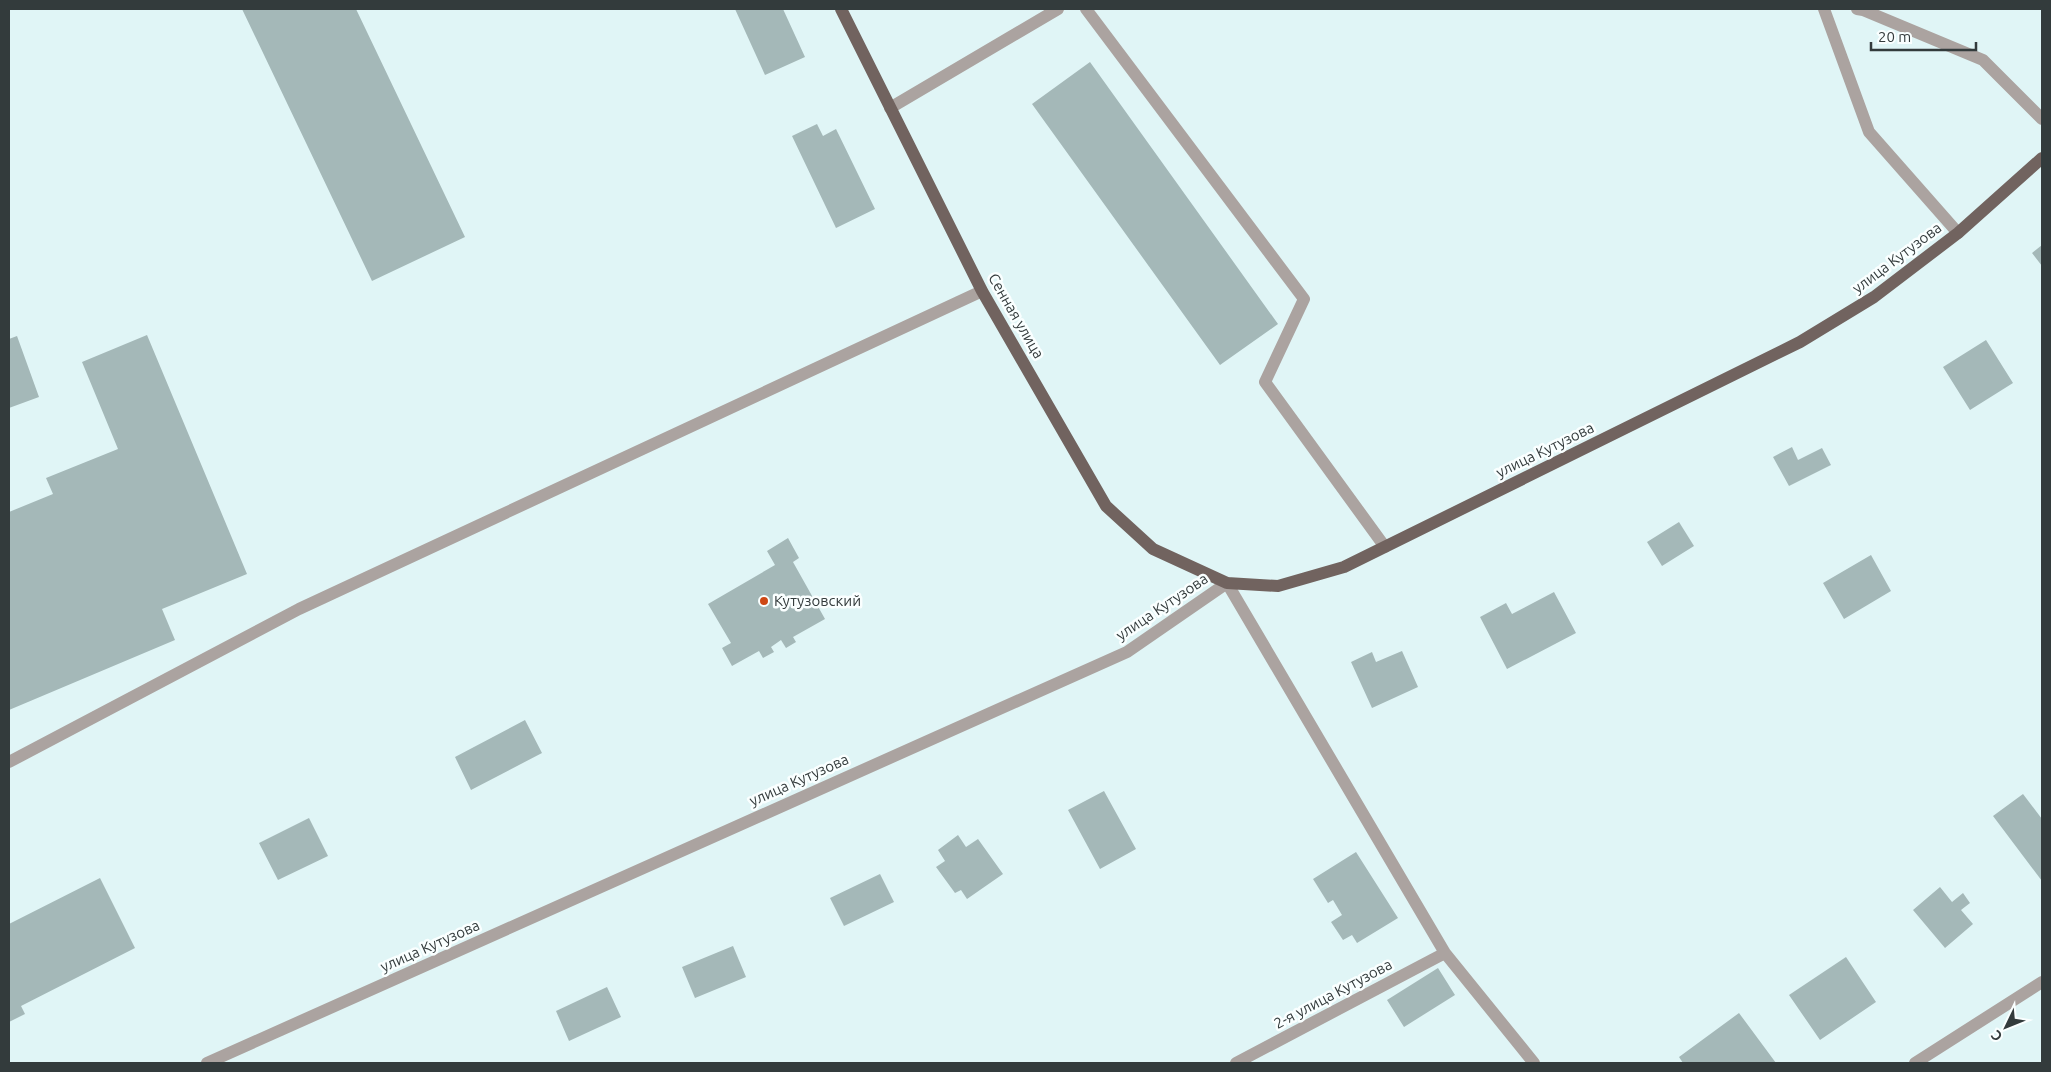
<svg xmlns="http://www.w3.org/2000/svg" width="2051" height="1072" font-family="Ubuntu,sans-serif">
	<rect width="100%" height="100%" fill="#e0f5f6"/>
	<path fill="#a4b8b8" d="M242,9H356L465,237L372,281Z
		M735,9H783L805,57L765,75Z
		M1090,62L1278,324L1220,365L1032,104Z
		M817,124L823,136L836,129L875,209L836,228L792,136Z
		M2042,245V266L2032,253Z
		M147,335L247,574L162,609L175,640L9,710V512L53,494L46,478L118,449L82,362Z
		M17,336L39,397L9,408V339Z
		M1986,340L2013,383L1970,410L1943,367Z
		M1792,447L1798,460L1822,448L1831,465L1789,486L1773,457Z
		M1679,522L1694,546L1662,566L1647,542Z
		M788,538L799,558L793,562L825,619L793,637L796,642L786,648L781,640L771,647L774,652L763,658L759,651L732,666L722,648L731,643L708,604L775,565L767,551Z
		M1871,555L1891,591L1844,619L1823,583Z
		M1554,592L1576,633L1507,669L1480,617L1506,603L1512,614Z
		M1402,651L1418,687L1372,708L1351,662L1372,652L1376,662Z
		M525,720L542,753L471,790L455,757Z
		M1104,791L1136,849L1100,869L1068,810Z
		M2023,794L2042,819V881L1993,816Z
		M309,818L328,856L278,880L259,843Z
		M958,835L966,847L978,839L1003,874L967,899L961,890L955,893L936,867L945,861L938,850Z
		M1356,852L1398,918L1357,943L1352,935L1343,940L1331,922L1342,915L1333,900L1328,903L1313,879Z
		M880,874L894,902L844,926L830,898Z
		M100,878L135,948L21,1006L25,1014L9,1022V924Z
		M1940,887L1952,902L1963,893L1970,903L1961,910L1973,924L1945,948L1913,910Z
		M733,946L746,977L695,998L682,967Z
		M1846,957L1876,1002L1820,1040L1789,995Z
		M1438,968L1455,995L1404,1027L1387,1000Z
		M607,987L621,1017L569,1041L556,1011Z
		M1739,1013L1776,1063H1683L1679,1057Z"/>
	<g fill="none" stroke-linecap="round" stroke-linejoin="round">
		<path stroke="#aba3a0" stroke-width="12" d="M1086,9L1304,299L1265,382L1385,547
			M1824,9L1869,132L1958,233
			M1857,9L1863,10L1983,60L2042,119
			M890,108L1058,9
			M9,762L299,609L982,291
			M207,1063L1127,652L1227,583L1445,953L1534,1063
			M1236,1063L1445,953
			M1915,1063L2042,982"/>
		<path stroke="#71635f" stroke-width="12" d="M841,9L982,291L1106,506L1153,549L1227,583L1278,586L1344,567L1800,342L1874,297L1958,233L2042,158"/>
	</g>
	<circle fill="#ce4714" stroke="#faffff" stroke-width="2" cx="764" cy="601" r="5"/>
	<g text-anchor="middle" stroke-width="5" stroke-linejoin="round" paint-order="stroke">
		<g font-size="15" fill="#333b3c" stroke="#faffff">
			<text transform="translate(1897 258) rotate(-37)" y="5">улица Кутузова</text>
			<text transform="translate(1016 316) rotate(60)" y="5">Сенная улица</text>
			<text transform="translate(1545 450) rotate(-26)" y="5">улица Кутузова</text>
			<text transform="translate(1162 607) rotate(-34)" y="5">улица Кутузова</text>
			<text transform="translate(799 780) rotate(-24)" y="5">улица Кутузова</text>
			<text transform="translate(430 946) rotate(-24)" y="5">улица Кутузова</text>
			<text transform="translate(1333 994) rotate(-28)" y="5">2-я улица Кутузова</text>
		</g>
		<g font-size="15" fill="#333b3c" stroke="#faffff" text-anchor="start">
			<text x="774" y="606">Кутузовский</text>
		</g>
	</g>
	<rect width="2051" height="1072" fill="none" stroke="#333b3c" stroke-width="20"/>
	<g transform="translate(2006 1027) rotate(227)" stroke="#faffff" stroke-width="4" paint-order="stroke">
	<path d="M0-4L9 19L0 12L-9 19Z" fill="#333b3c"/>
	<text y="-8" font-size="14" font-weight="bold" text-anchor="middle" fill="#333b3c">С</text>
	</g>
	<path d="M1871 42v8h105v-8" fill="none" stroke="#333b3c" stroke-width="2.5"/>
	<text x="1878" y="42" font-size="15" fill="#333b3c" stroke="#faffff" stroke-width="4" paint-order="stroke">20 m</text>
</svg>
